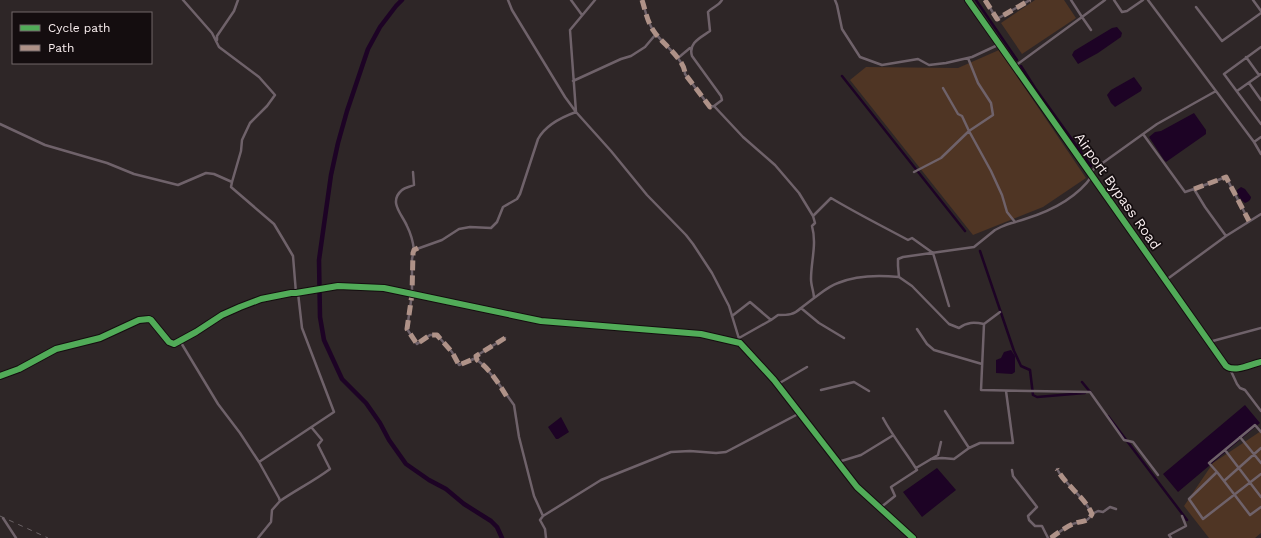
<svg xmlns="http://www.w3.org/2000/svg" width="1261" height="538" font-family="'Work Sans',sans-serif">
	<rect width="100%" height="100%" fill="#2e2627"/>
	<path fill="#4f3524" d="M1035,0H1064L1076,18L1022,54L1001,23Z
		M999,50L1086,178L1043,207L973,235L850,80L866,67L958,68Z
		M1261,431V533L1255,538H1209L1184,506L1213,463Z"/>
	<path fill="#1d0325" d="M1117,27L1122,33L1121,37L1098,53L1078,64L1072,55L1074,51L1112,28Z
		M1134,77L1142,88L1141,91L1115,107L1111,103L1107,95L1111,90Z
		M1194,113L1206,130V134L1166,162L1164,160L1149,137L1155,132L1161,131Z
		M1241,187L1245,189L1251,197C1251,200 1248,202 1245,203C1241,200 1237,195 1237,190Z
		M1011,350L1015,356V372L1012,374L996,373V360L1001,358L1004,352Z
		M1245,405L1260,423L1178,492L1163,474Z
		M561,417L569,432L558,439H556L548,427Z
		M937,468L956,490L922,517L903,492Z"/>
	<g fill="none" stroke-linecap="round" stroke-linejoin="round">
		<path stroke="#1d0325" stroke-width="2.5" d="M976,0L1017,60
			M1021,66L1035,88L1091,166
			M842,76L965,231
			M980,251L1014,351L1021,366L1030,370L1033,395L1037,397L1085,393
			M1082,382L1091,393
			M1108,416L1187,520"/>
		<path stroke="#1d0325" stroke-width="4.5" d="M402,0L396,6L380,27L368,49L347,111L338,143L331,175L319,260L320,317L324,340L342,379L366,403L380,423L389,440L406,464L429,480L446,489L464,504L491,521L497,527L502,538"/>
		<path stroke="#6f626a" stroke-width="2.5" d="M183,0L212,33L219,47L259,77L275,95L267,106L250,123L242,140L241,151L232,182L231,187L274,224L283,239L293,256L296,293
			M571,0L582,15
			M595,0L570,30L576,112L611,151L647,195L686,235L693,244L712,273L729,306L740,342
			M642,0C645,9 647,21 653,30C661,43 685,59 685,74L710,107L714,106
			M722,0C719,6 712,7 708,12L710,31C700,38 688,43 692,56L721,96L722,100L714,106L743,137L775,165L799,193L813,216L831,198C856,213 882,226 908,240L912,238L933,253L949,306
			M835,0L837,5L842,29L860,57L882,65L918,59L929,65L946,63L972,57L1000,44
			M968,0L1226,366C1235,373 1251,364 1261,362
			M985,0L997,19L1030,0
			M1114,0L1122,12L1127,11L1143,0
			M1148,0L1254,142L1261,154
			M1253,0L1261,11
			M1196,7L1222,41L1261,13
			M1091,30L1082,17L1105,0
			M217,40V36L234,11L238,0
			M1261,47L1224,74L1261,124
			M1246,57L1259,75
			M678,58L690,48
			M968,58L978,83L991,103L993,115L969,131L991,171L1002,195L1007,212L1015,222
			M1015,66L1082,17L1071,0
			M573,81L621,59L631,56L645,47L656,34
			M1249,83L1261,100
			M1237,91L1261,74
			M0,124L45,145L107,163L134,174L178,185L206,173L214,174L232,182
			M1143,134L1185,192L1194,189L1205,207L1226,236L1166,280
			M1254,142L1261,137
			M413,172L414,185C410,187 405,187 402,190C388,202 402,214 407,226C411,234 413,241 414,250
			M914,172L941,158L969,131L962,116L958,114L943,88
			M1090,172L1157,124L1216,91
			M1194,189L1226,177L1249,221
			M1226,236L1261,214
			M814,298C821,293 829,286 838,283C857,275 879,275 899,277
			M801,308L814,298C814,292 811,286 811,279C811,261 817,244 812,226L815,223L813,216
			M1000,312L984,324C974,322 967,322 959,328L949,324L912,286L899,277L898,266V259L903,257L974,247L995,230L1001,227C1009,223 1017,222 1025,219C1051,211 1076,199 1092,176
			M732,316L750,302L771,320L778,315C788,315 794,315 801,308L819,323L844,338
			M984,324L981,390L1090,392L1124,440L1133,442L1158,475
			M917,329L927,344L934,350L982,364
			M505,338L476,356L477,360L482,364L496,380L514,405L519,437L534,496L543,516
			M739,338L771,320
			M180,341L218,404L240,433L259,462L279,498L280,501L272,510L271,522L258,538
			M1209,342L1261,328
			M476,358L459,365L452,352L437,335H430L417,344L407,329L412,294V259L414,250L442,240L459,229L470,227L491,228L497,222L503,207L517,199L520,194L538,139C545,126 562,117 576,112L565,97L512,10L508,0
			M1230,369L1237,384L1240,388L1245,390L1261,411
			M0,376L19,369L56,349L100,338L139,320L149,319L151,320L169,342L174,344L196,332L222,315L240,307L261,299L291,293H296L338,286L384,288L541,321L701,334L740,343L774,380L857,487L913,538
			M778,384L807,367
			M821,390L854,382L869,391
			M945,411L969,448
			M1261,432L1255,425L1209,463L1217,472L1189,499L1203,519L1261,474
			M1240,437L1261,463
			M1261,448L1224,481L1250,515L1261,507
			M1225,450L1261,497
			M931,459L942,458L954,459L969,448L980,443H1013L1006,391
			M259,462L334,412L302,328L298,293
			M838,462L861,455L892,436
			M916,468L938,455L941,442
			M1012,470L1013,476L1037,507L1028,516L1029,520L1035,526H1042L1048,538
			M1217,472L1224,481
			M280,501C296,490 314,481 330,469L318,445L322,440L312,428
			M880,508L895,496L891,487L917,470C906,452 893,437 883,418
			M1092,514L1098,511L1103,512L1110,507L1116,509
			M3,518L16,538
			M546,538L545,529L540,520L543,516L601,480L671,452L690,451L716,453L726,452L800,413
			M1051,538C1056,534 1070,524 1076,523C1084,520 1087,523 1092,514C1084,496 1066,486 1057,469
			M1171,538L1169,535L1186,526L1182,516"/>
		<path stroke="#6a6265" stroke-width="1" stroke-dasharray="5 5" stroke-linecap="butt" d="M0,516L48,538"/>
		<path stroke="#af9288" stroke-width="5" stroke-dasharray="10 5" stroke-linecap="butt" d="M642,0C645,9 647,21 653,30C661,43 685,59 685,74L710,107L714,106
			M985,0L997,19L1030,0
			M1194,189L1226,177L1249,221
			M418,248L414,250L413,253L412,294L407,329L417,344L430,335H437L452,352L459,365L476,358
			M505,338L476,356L477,360C490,369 499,384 507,397
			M1051,538C1056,534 1070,524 1076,523C1084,520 1087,523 1092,514C1084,496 1066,486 1057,469"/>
		<defs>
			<path id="cycleway" d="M968,0L1226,366C1235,373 1251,364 1261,362
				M0,376L19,369L56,349L100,338L139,320L149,319L151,320L169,342L174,344L196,332L222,315L240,307L261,299L291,293H296L338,286L384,288L541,321L701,334L740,343L774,380L857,487L913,538"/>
		</defs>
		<use href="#cycleway" stroke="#140d0f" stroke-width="8"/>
		<use href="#cycleway" stroke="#51ab58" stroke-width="6"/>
	</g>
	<g text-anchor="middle" stroke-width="3.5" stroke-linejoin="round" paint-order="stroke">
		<g font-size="14" fill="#f9eeef" stroke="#140d0f">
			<text transform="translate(1118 191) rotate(55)" y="5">Airport Bypass Road</text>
		</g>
	</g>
	<rect x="12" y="12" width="140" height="52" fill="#140d0f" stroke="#706769"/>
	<rect x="20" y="25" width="20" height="6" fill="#51ab58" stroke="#706769"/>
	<text x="48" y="32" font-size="12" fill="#f9eeef">Cycle path</text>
	<rect x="20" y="45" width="20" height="6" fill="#af9288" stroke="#706769"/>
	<text x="48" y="52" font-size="12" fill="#f9eeef">Path</text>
</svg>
